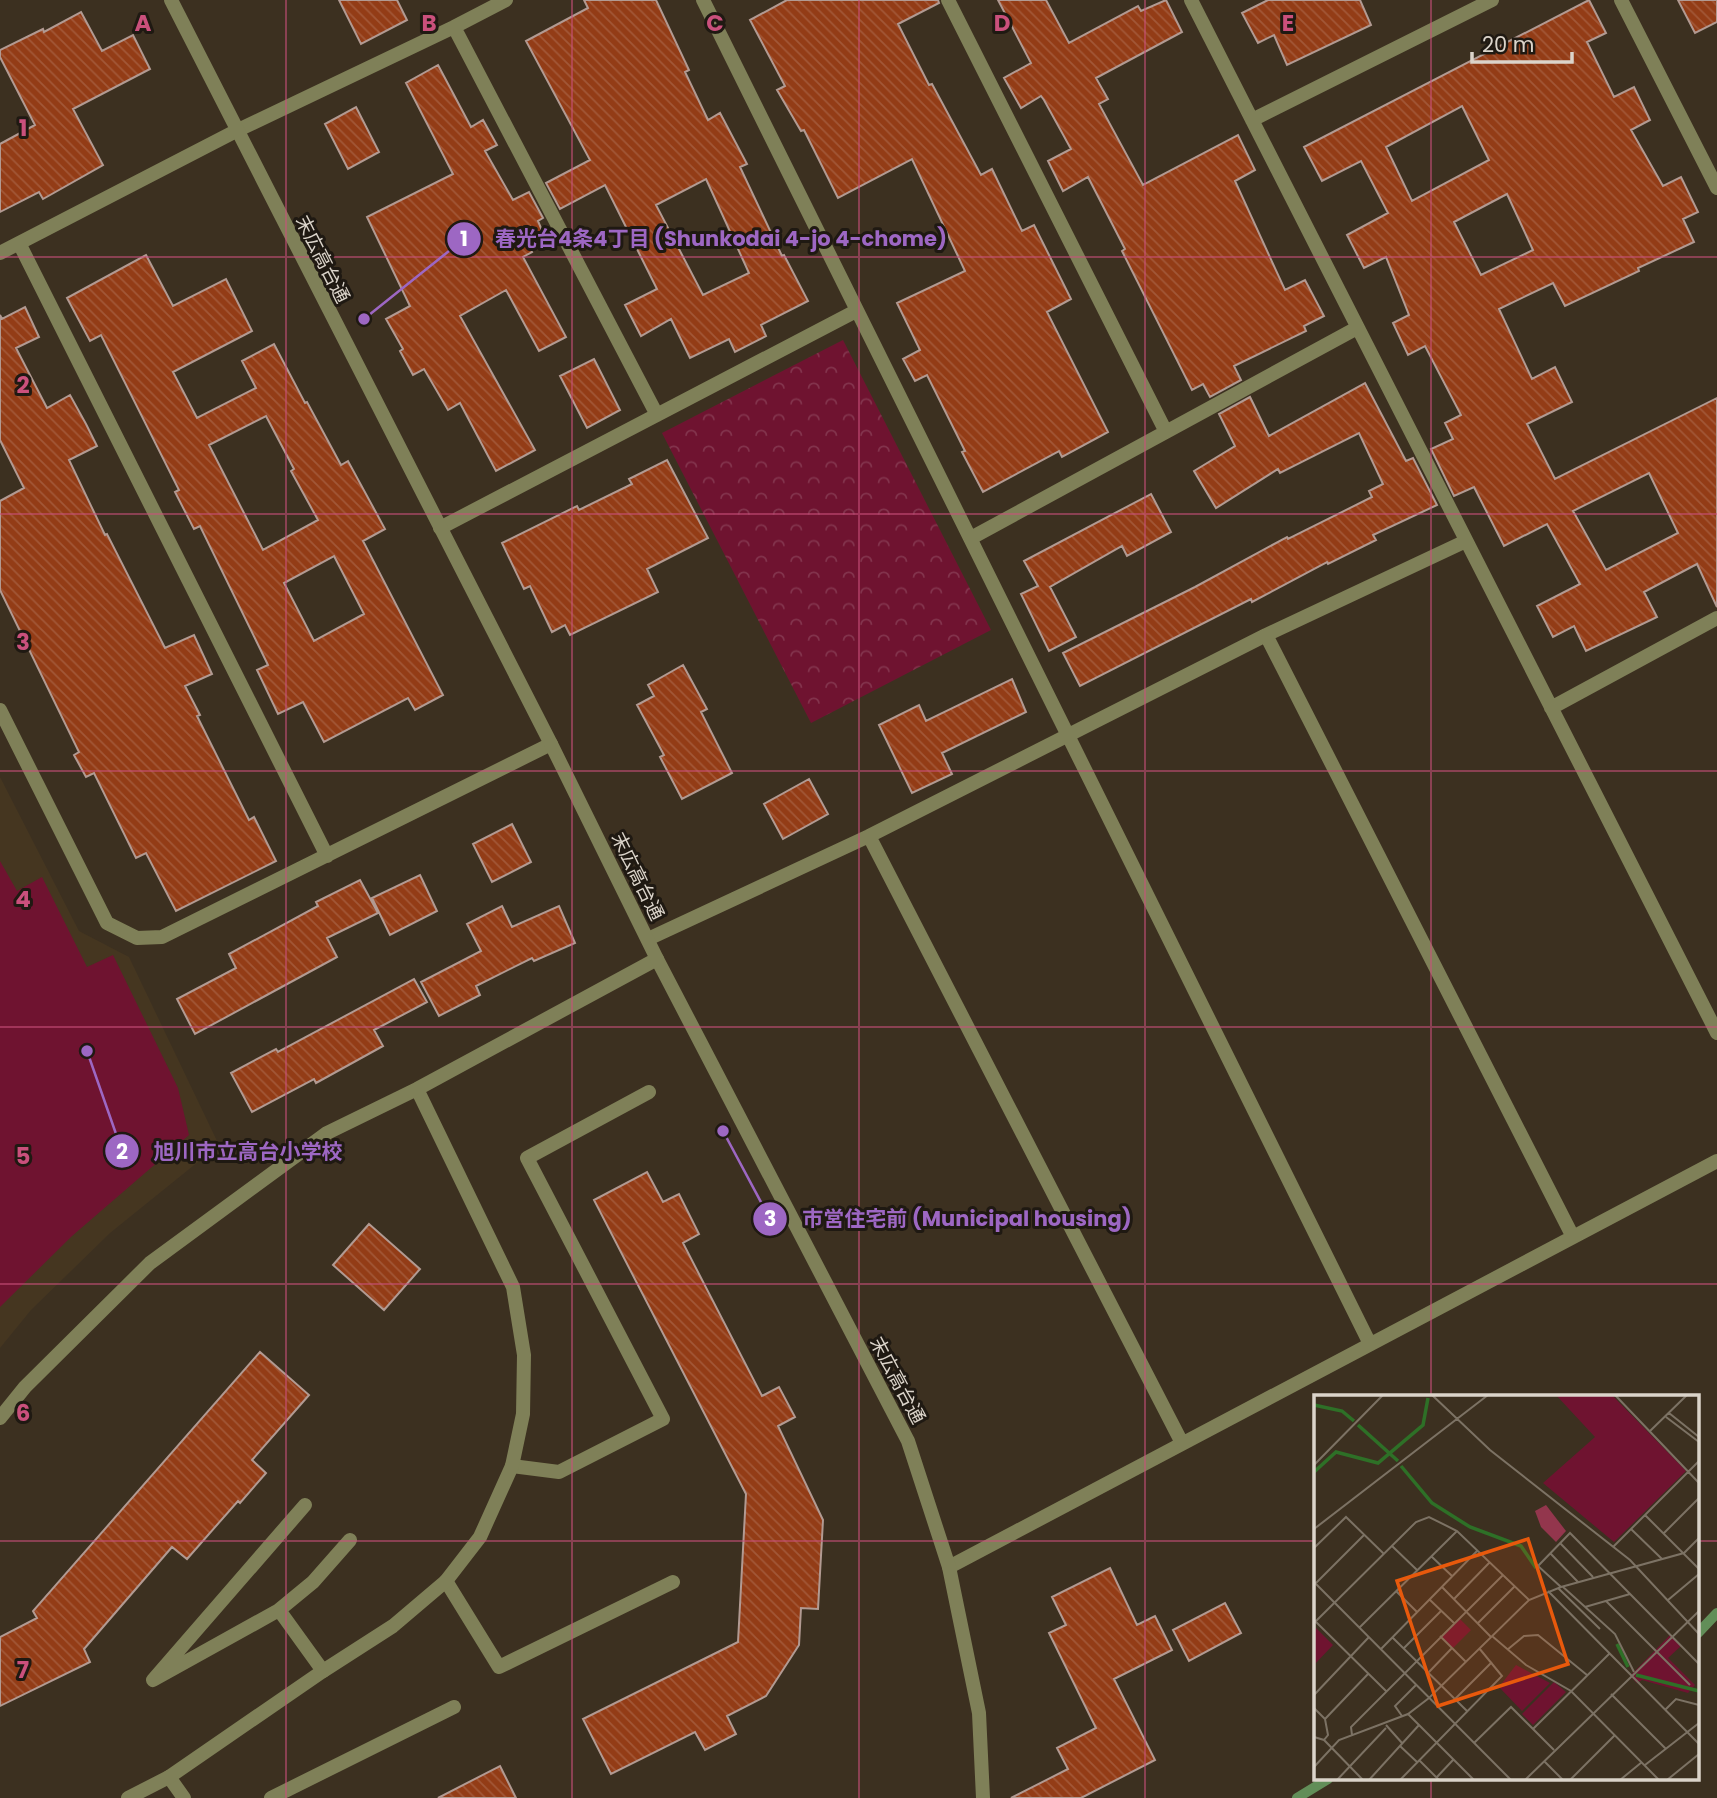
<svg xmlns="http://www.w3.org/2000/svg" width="1717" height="1798" font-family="Poppins,'Noto Sans JP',sans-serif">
	<defs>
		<pattern id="park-crowns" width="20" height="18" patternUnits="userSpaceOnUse" patternTransform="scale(1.75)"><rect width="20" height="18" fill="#6f1330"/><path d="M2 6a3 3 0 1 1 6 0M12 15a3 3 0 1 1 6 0" fill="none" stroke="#83344d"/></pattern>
		<pattern id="building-back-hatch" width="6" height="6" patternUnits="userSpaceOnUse" patternTransform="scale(1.75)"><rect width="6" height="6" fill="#933c16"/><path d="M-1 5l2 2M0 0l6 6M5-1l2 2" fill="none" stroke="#a25737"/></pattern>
	</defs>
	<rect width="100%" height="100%" fill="#3c3020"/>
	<path fill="#453620" d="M0,777L79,931L129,957L219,1145L110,1233L31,1310L0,1348Z"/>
	<path fill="url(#park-crowns)" d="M843,340L991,630L811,723L662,433Z"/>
	<path fill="#6f1330" d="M0,861L17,891L42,877L87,967L113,955L178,1088L189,1135L72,1236L0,1307Z"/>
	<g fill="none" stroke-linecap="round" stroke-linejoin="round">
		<path stroke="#628e58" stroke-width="10" d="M1698,1633L1717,1613
			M1297,1798L1328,1779"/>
	</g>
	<path fill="url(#building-back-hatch)" stroke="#b29a92" stroke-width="2" fill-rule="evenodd" d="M339,0H397L407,20L361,44Z
		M584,0H656L689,70L685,72L708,120L720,113L747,164L740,167L782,256L784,255L808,301L761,325L766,336L735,352L729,339L690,358L671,319L641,336L625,305L657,289L605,185L560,209L546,183L590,160L526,41L588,8ZM706,179L749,273L703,295L656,205Z
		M787,0H938L939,3L898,24L929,85L932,84L981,175L992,169L1022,231L1034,225L1071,299L1047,312L1108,432L1062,457L1059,451L983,492L962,452L965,451L927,375L915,381L903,359L920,350L897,303L965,271L912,159L838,198L804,130L801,131L777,90L785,86L750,20Z
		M998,0H1046L1069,43L1138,6L1141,11L1166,0L1182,32L1096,78L1108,99L1099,104L1143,185L1238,135L1255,170L1235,181L1285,290L1305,280L1324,316L1304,326L1306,331L1234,366L1241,380L1210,397L1203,384L1192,390L1122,251L1125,249L1088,177L1063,191L1048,161L1071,149L1044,100L1041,96L1021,108L1004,78L1031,63Z
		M1268,0H1360L1371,25L1287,65L1274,35L1258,43L1242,13Z
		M1589,0L1606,33L1587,42L1614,97L1634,87L1650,120L1631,130L1663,186L1681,177L1698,212L1683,219L1694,242L1638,268L1639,271L1565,306L1553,283L1499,309L1532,379L1555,367L1572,402L1527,424L1555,479L1717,398V607L1697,564L1644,592L1657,617L1586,651L1574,626L1553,637L1537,606L1580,584L1547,524L1504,546L1474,487L1454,496L1431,449L1453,439L1445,423L1461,415L1425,346L1408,355L1393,323L1409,315L1386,257L1364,268L1347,235L1388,213L1361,161L1322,181L1304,147ZM1462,106L1489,160L1412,201L1386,147ZM1507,194L1533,250L1481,275L1454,222ZM1649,473L1678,533L1606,570L1573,511Z
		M1678,0H1717V22L1695,33Z
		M81,12L102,51L133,35L150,69L73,109L103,165L43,199L39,192L0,212V144L35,125L0,57V50L43,29L44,32Z
		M438,65L471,127L483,120L497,145L485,151L513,200L529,192L543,218L538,221L543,233L526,241L532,252L523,257L566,337L539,351L506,290L460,316L535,450L496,471L460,403L448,410L424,369L413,375L400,351L403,349L386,319L410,306L367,217L453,174L406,83Z
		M356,107L379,152L348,169L325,124Z
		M146,255L173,306L226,279L252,331L173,372L197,418L256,388L242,361L274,344L305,403L307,402L341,465L348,461L385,529L363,541L443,695L415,710L408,698L324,742L303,702L278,714L257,670L268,665L200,526L194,529L175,492L179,490L101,335L90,341L67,298ZM266,416L294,469L291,471L318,520L263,550L209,445ZM334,556L364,614L314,641L284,583Z
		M25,307L39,337L16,348L47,408L70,395L86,424L97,446L69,460L105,535L107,534L165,648L194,635L212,674L185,686L200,715L197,716L249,820L254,817L276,861L176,911L146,853L136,858L94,773L86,777L74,755L79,752L0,590V501L24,488L0,440V315L2,319Z
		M594,359L620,410L587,428L560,376Z
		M1365,383L1406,461L1413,458L1437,505L1373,535L1376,540L1328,564L1327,562L1252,602L1251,599L1080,686L1063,653L1195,587L1287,537L1288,539L1372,497L1369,491L1383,484L1359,433L1280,473L1278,469L1216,508L1194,471L1235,446L1219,414L1250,397L1269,436Z
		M667,460L708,538L647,569L658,592L570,635L565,625L552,632L530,586L524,589L502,543L577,506L579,510L632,484L629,479Z
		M1151,494L1171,532L1127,556L1122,546L1050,587L1076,637L1049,651L1021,594L1038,586L1024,561Z
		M683,665L707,709L701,712L732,773L682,799L660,757L664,755L637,705L654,696L648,685Z
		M1012,679L1026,712L942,753L952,774L912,793L879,725L919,705L926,721Z
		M809,779L828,814L783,839L764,804Z
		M512,824L531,862L492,882L473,844Z
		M420,875L437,911L390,935L372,898Z
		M360,880L378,913L327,938L337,957L195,1034L177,999L236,968L229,954L318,906L316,902Z
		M502,906L512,927L559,906L575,943L534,961L532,958L476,986L480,995L439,1016L421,982L481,951L467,924Z
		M414,979L427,1002L374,1030L383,1046L316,1083L314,1079L252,1112L231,1073L276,1049L278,1052Z
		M647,1172L663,1202L679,1194L699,1234L683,1243L762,1396L779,1387L795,1417L778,1426L823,1520L818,1609L801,1608L799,1645L766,1696L727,1716L736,1734L705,1750L695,1732L611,1774L583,1719L738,1642L746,1494L594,1200Z
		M369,1224L420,1269L384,1310L333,1265Z
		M260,1352L309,1395L252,1460L266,1473L240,1503L238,1501L187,1559L172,1547L84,1649L90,1662L0,1706V1637L37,1618L33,1611Z
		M1110,1568L1137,1625L1155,1616L1172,1650L1114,1679L1155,1760L1081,1798H1011L1068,1769L1057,1748L1096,1728L1049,1633L1066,1625L1052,1597Z
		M1225,1603L1241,1633L1189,1661L1173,1630Z
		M500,1766L516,1798H438Z"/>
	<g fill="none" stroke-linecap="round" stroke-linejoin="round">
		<path stroke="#7f8058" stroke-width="14" d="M512,1466L559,1472L663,1419L527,1158L649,1092
			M305,1505L153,1680L279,1610L323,1671
			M446,1581L499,1667L673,1582
			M279,1610L313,1582L350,1540
			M169,1777L184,1798
			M271,1798L454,1707"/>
		<path stroke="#7f8058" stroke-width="14" d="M703,0L1370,1344
			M948,0L1166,432
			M1191,0L1717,1033
			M1621,0L1717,188
			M454,27L657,415
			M1252,120L1492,0
			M19,243L327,856
			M0,253L236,131L454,27L506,0
			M440,528L856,311
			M971,538L1357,328
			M1266,635L1573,1237
			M1551,708L1717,618
			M0,710L107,923L137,938L162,937L551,744
			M869,836L1182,1443
			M648,939L869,836L1266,635L1466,541
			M0,1418L25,1387L150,1263L327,1133L417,1089L657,959
			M949,1567L1717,1161
			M128,1798L169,1777L323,1671L393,1626L446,1581L480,1537L512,1466L523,1414L524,1355L513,1287L417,1089"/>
		<path stroke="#7f8058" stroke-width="14" d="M171,0L551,744L657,959L908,1441L949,1567L979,1713L983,1798"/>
	</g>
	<path fill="none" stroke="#ca507c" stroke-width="2" stroke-opacity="0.55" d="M286,0V1798M572,0V1798M859,0V1798M1145,0V1798M1431,0V1397M0,257H1717M0,514H1717M0,771H1717M0,1027H1717M0,1284H1717M0,1541H1316M1698,1541H1717M1431,1779V1798"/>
	<g text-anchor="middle" stroke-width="6" stroke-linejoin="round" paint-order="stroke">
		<g font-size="19" fill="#dbd4ca" stroke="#1f1912">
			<text transform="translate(323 259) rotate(63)" y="7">末広高台通</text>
			<text transform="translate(638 876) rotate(64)" y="7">末広高台通</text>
			<text transform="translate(898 1380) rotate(62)" y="7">末広高台通</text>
		</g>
	</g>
	<g transform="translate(1314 1395)">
		<rect width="385" height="385" fill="#3c3020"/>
		<path d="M232,110L252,136L242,147L227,132L221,116Z" fill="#93364d"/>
		<path d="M242,0H298L372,76L300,147L229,88L281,42Z" fill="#6f1330"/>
		<path d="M146,224L157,235L139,253L128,242ZM356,240L367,251L354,263L381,290L374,298L328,285L323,288L316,281ZM240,287L252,297L219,330L208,319Z" fill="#6f1330"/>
		<path d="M2,233L19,250L0,270V235ZM202,270L236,288L208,316L185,292Z" fill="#6f1330"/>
		<path fill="none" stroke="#2e7027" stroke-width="3.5" d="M0,10L28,16L40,26M44,30L84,66M87,71L118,108L156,132L207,151L222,173M0,77L22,57L64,68L109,30L114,3M303,249L314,272M322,280L385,296"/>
		<path fill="none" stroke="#7c7264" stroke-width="2" d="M118,0L176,55L316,165L385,239M301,0L385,88M355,18L385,42M352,22L385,47M335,37L373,0M0,70L69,0M331,120L385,174M0,134L174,0M317,134L348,164M350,138L385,103M246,148L279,182M78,151L103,175M299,152L385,66M0,153L32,122L70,159M236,158L264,187M117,161L138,181M0,187L197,385M1,189L50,140M248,191L301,239L320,277M128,192L177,242M247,192L224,171L256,138L385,269M244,193L286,234M82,196L103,217M234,196L385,349M115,204L140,228M140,204L176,167M354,205L385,179M292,206L376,290M271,212L316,199M0,225L72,296M0,228L102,127L115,122L143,136L215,205M164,228L201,191M45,233L143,136M126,241L152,267M178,241L212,270L257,296L345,385M78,242L153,316M90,253L127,216M67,254L164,155M193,255L210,241L224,240L273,280M115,277L138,253M297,299L352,354M0,300L55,242M141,304L178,267M0,313L11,324L14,340L10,345M351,315L362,304L385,310M94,319L160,385M88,321L81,311L102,290M11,324L54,279M72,330L88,348M219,334L295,259M38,340L37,332L189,180M0,342L10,345L49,385M160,348L197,312L240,355M86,351L103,367M105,365L125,385M230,366L249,385M331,370L385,328M0,372L25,345L94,319L115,303L215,205L247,192L370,158L385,143M122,383L139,365M23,385L72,333M55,385L105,330M86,385L188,281L165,253M211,385L385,216M256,385L301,340M306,385L328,367M353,385L385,359"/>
		<path fill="#e8590c" fill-opacity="0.15" stroke="#e8590c" stroke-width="3.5" d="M214,144L254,269L124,311L83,186Z"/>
		<rect width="385" height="385" fill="none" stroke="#dbd4ca" stroke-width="3.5"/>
	</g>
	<g font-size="23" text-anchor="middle" font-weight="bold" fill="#ca507c" stroke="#1f1912" stroke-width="6" stroke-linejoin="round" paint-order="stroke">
		<text x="143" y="31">A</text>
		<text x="429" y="31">B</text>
		<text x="715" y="31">C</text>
		<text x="1002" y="31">D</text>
		<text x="1288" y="31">E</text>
		<text x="23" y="136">1</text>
		<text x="23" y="393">2</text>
		<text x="23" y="650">3</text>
		<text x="23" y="907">4</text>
		<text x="23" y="1164">5</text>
		<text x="23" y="1421">6</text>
		<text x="23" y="1678">7</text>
	</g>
	<path fill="none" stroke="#9d67c3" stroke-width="2.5" d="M364 319L464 239M87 1051L122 1151M723 1131L770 1219"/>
	<g fill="#9d67c3" stroke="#1f1912" stroke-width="2.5">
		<circle cx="364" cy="319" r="7"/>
		<circle cx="87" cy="1051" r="7"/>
		<circle cx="723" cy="1131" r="7"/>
		<circle cx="464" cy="239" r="18"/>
		<circle cx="122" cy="1151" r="18"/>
		<circle cx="770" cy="1219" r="18"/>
	</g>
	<g font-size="21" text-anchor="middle" font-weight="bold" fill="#fff">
		<text x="464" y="246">1</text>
		<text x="122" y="1159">2</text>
		<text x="770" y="1226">3</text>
	</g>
	<g font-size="21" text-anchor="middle" font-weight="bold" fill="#9d67c3" stroke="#1f1912" stroke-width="6" stroke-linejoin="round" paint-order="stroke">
		<text x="721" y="246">春光台4条4丁目 (Shunkodai 4-jo 4-chome)</text>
		<text x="248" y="1159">旭川市立高台小学校</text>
		<text x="967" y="1226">市営住宅前 (Municipal housing)</text>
	</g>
	<path d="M1472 52v10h100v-10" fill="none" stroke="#dbd4ca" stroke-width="3.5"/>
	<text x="1482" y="52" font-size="21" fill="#dbd4ca" stroke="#1f1912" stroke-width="5" paint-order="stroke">20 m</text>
</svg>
